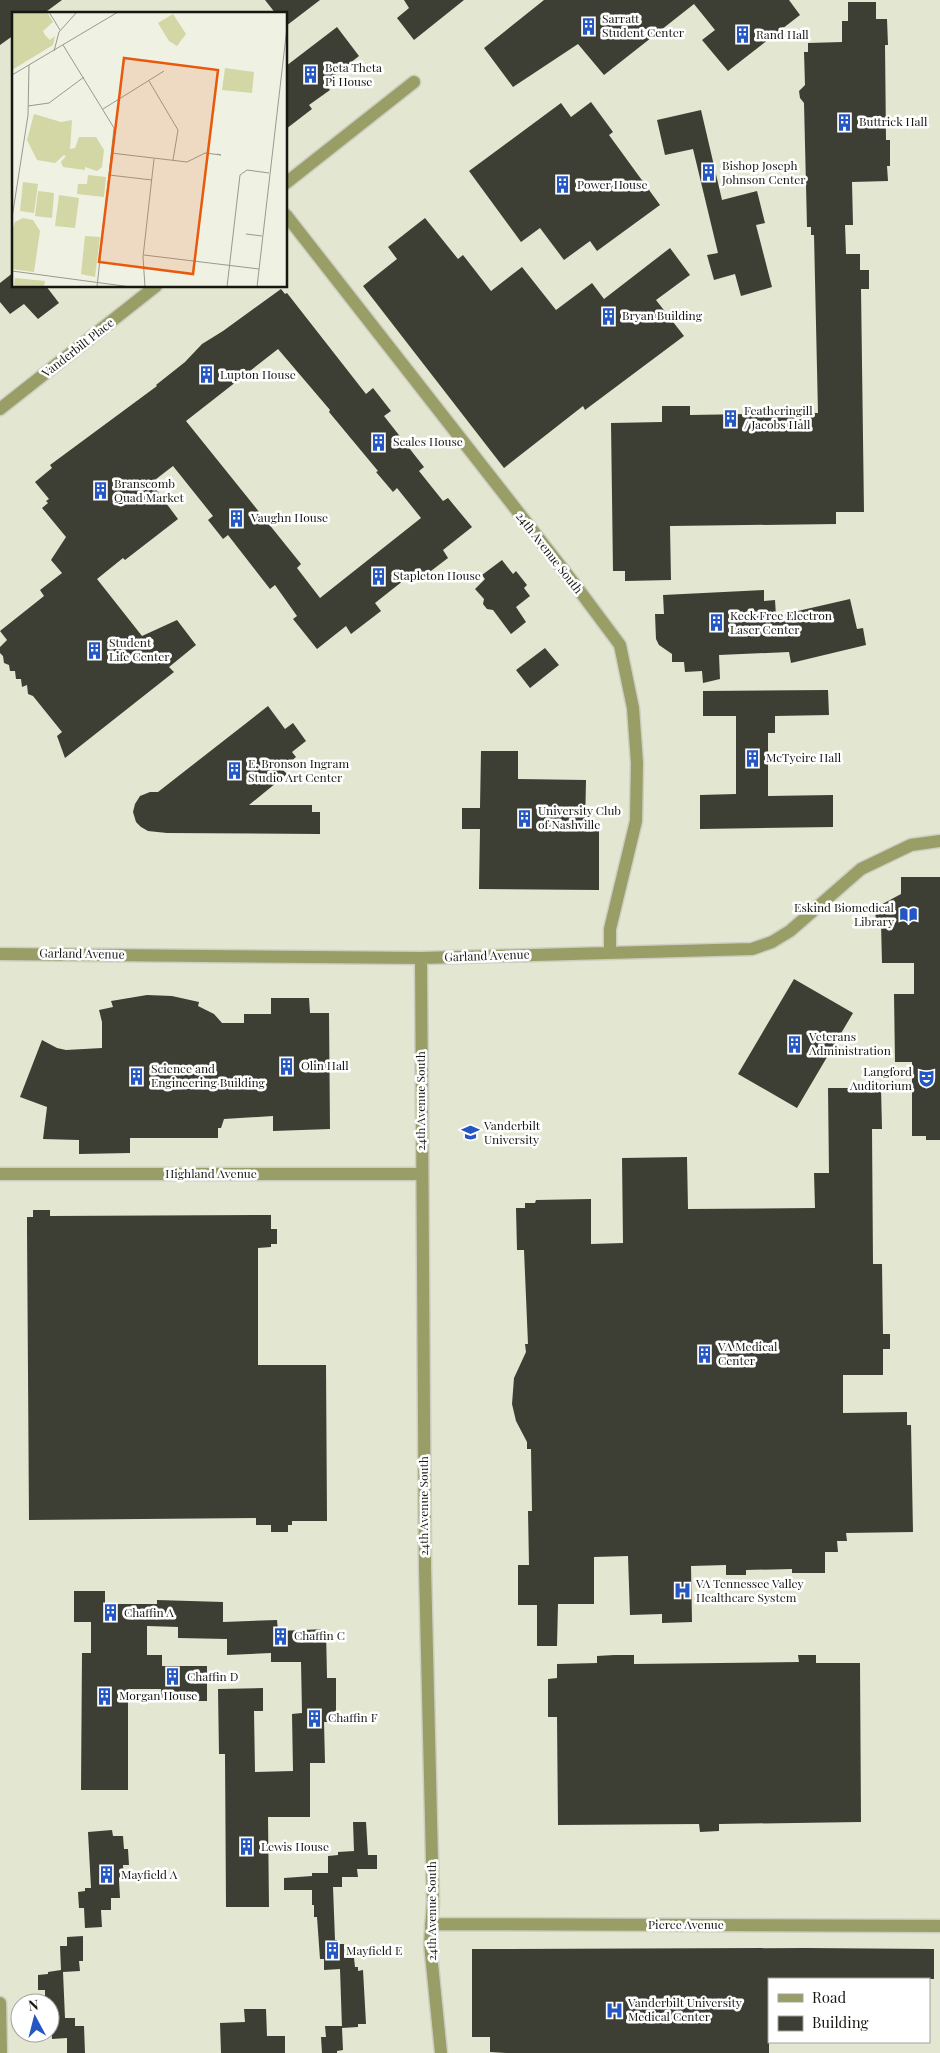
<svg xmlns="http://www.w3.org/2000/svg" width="940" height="2053" font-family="'Playfair Display',serif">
	<rect width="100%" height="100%" fill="#eff1e3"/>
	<path fill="#e3e6d1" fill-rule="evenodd" d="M0,0H940V2053H0ZM14,14H286V286H14ZM769,1979H929V2042H769ZM20,2003H50V2033H20Z"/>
	<path fill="#3d3f34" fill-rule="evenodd" d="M0,0H62L43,14H14V35L0,45Z
		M265,0H320L286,26V14H276Z
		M404,0H464L414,40L397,18L409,8Z
		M544,0H789L800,15L728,71L702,40L715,30L694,4L604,75L578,44L513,87L484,48Z
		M848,2H876V19H887L888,45H885L886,140H890V166H887L888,181L852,182L853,225H845L846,254H860V270H869V289H861L864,512H836V524L670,526L671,580L625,581V571H613L611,423L662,422V406H690V415L818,413L814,235H811V227H807L804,103L800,98L799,91L805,85L804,52H808V43L842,42V21H848Z
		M337,27L359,56L325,83L330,90L309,105L312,109L286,129V66Z
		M591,102L613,132L609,135L660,205L597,251L590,241L564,260L540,228L521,242L469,171L561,103L571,117Z
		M701,110L722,200L757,191L765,223L756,225L772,287L741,296L735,274L714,280L707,255L718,253L693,149L665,155L657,120Z
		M425,218L458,259L463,255L491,291L522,267L556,310L592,283L604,299L670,248L690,275L656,300L684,336L585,410L583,406L504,468L363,286L397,259L388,247Z
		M14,272V286H46L59,303L38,319L24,304L10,314L0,302V283Z
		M281,289L285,294L287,293L366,394L373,388L391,411L384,416L424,467L419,471L443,501L448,498L472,527L443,550L448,558L419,580L413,573L375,603L381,611L351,634L346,626L317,649L293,619L297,616L275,585L270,589L228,535L223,539L208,520L213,516L173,466L151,483L178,519L125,560L123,558L97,579L142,636L177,620L196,645L169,667L174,672L65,758L57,736L62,732L33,696L28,694L27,685L22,687L21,679H16L15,671H10L9,665L4,663L3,656L0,653V647L7,640L0,631L44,596L40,590L62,573L51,560L66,537L42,508L48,503L46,501L49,499L35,482L52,468L50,465L157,386L156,385L185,362L202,344L223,331ZM278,349L330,410L329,412L378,471L376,472L393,492L397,488L421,518L320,598L297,568L301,564L186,421Z
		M502,560L513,574L516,571L527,585L524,588L530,596L516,607L526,622L511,634L493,610L487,609L483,604L484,599L475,589L485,579L482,575Z
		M764,590V601L775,600L776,616L850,599L857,629L863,628L866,645L791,663L789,652L719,655L720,679L703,683L702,671L685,672L684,662H672V654L659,645L656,639L655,614H664L663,595Z
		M545,648L559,665L530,688L516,670Z
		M828,690L829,715L775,716V733H768V796L833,795V827L700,829V795L736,794V716H703V691Z
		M268,706L285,729L293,723L306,741L292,752L296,757L282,769L287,774L249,805H312V812H320V834L167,833L148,831L141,827L136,822L133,812L135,804L140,796L150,792H158Z
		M481,751H518V779L586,780L585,829H599V890L479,889L480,829H462V808H480Z
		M901,877H940V1140H926V1136H912V1062H895L894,994H914V963H882L881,923H876L875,908L901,894Z
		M794,979L853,1013L797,1108L738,1074Z
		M147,995L172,996L199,1002L198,1006L214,1014L222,1023H244V1014H271V998H309L310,1013H329L330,1129L273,1131V1116L224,1119L221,1128H218V1138H130V1153L79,1154V1140L43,1139L47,1107L20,1097L42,1040L57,1048L66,1050L102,1048V1022L99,1010L113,1007L111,1001Z
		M828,1088H881L882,1129H872L873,1264H882L883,1334H890V1349H883V1375H843V1413L907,1412V1425H911L913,1532L846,1533L847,1541H837L838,1552H825V1573H792V1569L746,1570V1575H726V1565L691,1566L692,1622L662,1623V1614L630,1615L628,1556L594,1557V1604H558L557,1646H537V1605H518V1565H529L528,1511H532L531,1449H527V1442L516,1421L512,1404L514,1378L526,1352L525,1344H528L524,1250H517L516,1208H525V1203H535L536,1200L591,1199V1244L623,1243L622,1158L687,1157L688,1209L815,1208L814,1173H829Z
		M33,1210H50V1216L271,1215V1229H277V1244H271V1247L258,1248V1365H326L327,1521H292V1525H288V1532H271V1525H256V1518L29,1520L27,1229V1217H33Z
		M74,1591H105V1604H157V1600L223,1602V1622L277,1620L278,1631L326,1629L327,1678H336V1722H324L325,1763H310V1817H268L269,1907H226L225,1754H219L218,1689L263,1688V1711H254L255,1772L293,1771L292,1714L302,1713L301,1662H271V1653L227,1655V1639L178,1638V1627L147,1626V1655H162V1666H207V1701H161V1689H128V1790H81L82,1653H91V1622H74Z
		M614,1655H634V1664L799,1662L798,1655H816V1663H860L861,1822L719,1824V1831L700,1832L699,1824L558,1825L557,1717H548V1679L557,1678V1664L597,1663V1656Z
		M353,1822H366L368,1855H377V1869H357L358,1877H342V1887H333L335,1940H337V1944H344V1958H354L355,1967H358V1971L363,1970L366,2024H358V2027L342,2028L343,2050L337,2051V2053H322L321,2037H326L325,2026H342V2028L340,1969L324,1970V1959H320L317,1917H314V1905H312V1890H284V1878L312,1876V1873H328V1856L338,1855V1852L354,1851Z
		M112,1830L113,1836H123L124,1849H128L129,1865H123L124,1880H119L120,1898H111V1910H101L102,1927L85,1928L84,1908H79L78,1892L85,1891V1888H91L88,1832Z
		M83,1936V1961H79L80,1971L63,1972L65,2018H75V2026H84L85,2053H67V2038L52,2039L50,2003H45V1990H38V1975L48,1974V1972L61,1970L60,1946H67V1937Z
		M805,1948L934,1949V1979H769V2053H506L490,2052V2037H472V1949Z
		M244,2009H266L267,2036H285V2053H221L220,2023L245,2022Z"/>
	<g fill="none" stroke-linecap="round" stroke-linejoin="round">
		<defs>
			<path id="street" d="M286,183L414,82
				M286,215L576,586L620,645L633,708L637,763L636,821L610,929V952
				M0,409L156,286
				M0,954L421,958L752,949L772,942L790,931L861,869L911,845L940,841
				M421,958L425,1568L433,1902L430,1944L441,2053
				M0,1174H422
				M431,1924L940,1926
				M0,2003L1,2053"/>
		</defs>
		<use href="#street" stroke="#cccec2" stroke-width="15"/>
		<use href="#street" stroke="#999e66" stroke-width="12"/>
	</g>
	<defs>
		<symbol id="building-bare" viewBox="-9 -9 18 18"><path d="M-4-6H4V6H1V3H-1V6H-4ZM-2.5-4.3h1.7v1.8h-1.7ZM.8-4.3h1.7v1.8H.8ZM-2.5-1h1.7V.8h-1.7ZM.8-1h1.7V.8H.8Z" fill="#2456c4" stroke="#fff" stroke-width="2.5" paint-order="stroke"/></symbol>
		<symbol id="library-bare" viewBox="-9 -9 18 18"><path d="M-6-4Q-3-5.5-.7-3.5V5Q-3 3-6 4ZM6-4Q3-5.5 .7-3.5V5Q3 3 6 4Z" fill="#2456c4" stroke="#fff" stroke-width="2.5" paint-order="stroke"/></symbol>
		<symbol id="theatre-bare" viewBox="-9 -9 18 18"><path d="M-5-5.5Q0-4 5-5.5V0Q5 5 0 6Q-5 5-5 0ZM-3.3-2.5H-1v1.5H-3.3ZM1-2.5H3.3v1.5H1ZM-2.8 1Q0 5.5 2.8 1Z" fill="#2456c4" stroke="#fff" stroke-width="2.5" paint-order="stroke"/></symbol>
		<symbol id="university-bare" viewBox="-9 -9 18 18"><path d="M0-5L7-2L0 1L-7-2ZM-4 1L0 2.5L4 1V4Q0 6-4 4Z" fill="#2456c4" stroke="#fff" stroke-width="2.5" paint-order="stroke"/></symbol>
		<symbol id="hospital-bare" viewBox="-9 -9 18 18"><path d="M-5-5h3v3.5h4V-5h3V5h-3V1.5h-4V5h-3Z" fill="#2456c4" stroke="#fff" stroke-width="2.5" paint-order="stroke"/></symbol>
	</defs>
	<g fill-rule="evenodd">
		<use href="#building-bare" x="576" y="14" width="25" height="25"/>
		<use href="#building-bare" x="730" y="22" width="25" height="25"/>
		<use href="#building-bare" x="298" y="62" width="25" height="25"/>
		<use href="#building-bare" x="832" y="110" width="25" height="25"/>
		<use href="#building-bare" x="696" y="160" width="25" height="25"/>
		<use href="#building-bare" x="550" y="172" width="25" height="25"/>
		<use href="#building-bare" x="596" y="304" width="25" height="25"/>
		<use href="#building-bare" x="194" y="362" width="25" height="25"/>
		<use href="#building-bare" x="718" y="406" width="25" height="25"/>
		<use href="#building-bare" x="366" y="430" width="25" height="25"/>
		<use href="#building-bare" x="88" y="478" width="25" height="25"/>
		<use href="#building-bare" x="224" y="506" width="25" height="25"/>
		<use href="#building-bare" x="366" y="564" width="25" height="25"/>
		<use href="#building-bare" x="704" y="610" width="25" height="25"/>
		<use href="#building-bare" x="82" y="638" width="25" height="25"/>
		<use href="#building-bare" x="740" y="746" width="25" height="25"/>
		<use href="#building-bare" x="222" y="758" width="25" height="25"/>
		<use href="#building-bare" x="512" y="806" width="25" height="25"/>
		<use href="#library-bare" x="896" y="902" width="25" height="25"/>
		<use href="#building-bare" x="782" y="1032" width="25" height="25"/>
		<use href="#building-bare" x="274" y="1054" width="25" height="25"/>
		<use href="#building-bare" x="124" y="1064" width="25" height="25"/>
		<use href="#theatre-bare" x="914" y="1066" width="25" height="25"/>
		<use href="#university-bare" x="458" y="1120" width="25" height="25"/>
		<use href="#building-bare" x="692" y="1342" width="25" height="25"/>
		<use href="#hospital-bare" x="670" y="1578" width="25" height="25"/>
		<use href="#building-bare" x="98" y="1600" width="25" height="25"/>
		<use href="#building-bare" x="268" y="1624" width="25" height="25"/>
		<use href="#building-bare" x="160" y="1664" width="25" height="25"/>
		<use href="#building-bare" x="92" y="1684" width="25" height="25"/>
		<use href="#building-bare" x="302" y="1706" width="25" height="25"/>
		<use href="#building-bare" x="234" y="1834" width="25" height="25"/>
		<use href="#building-bare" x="94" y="1862" width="25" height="25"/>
		<use href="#building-bare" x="320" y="1938" width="25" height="25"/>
		<use href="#hospital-bare" x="602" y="1998" width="25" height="25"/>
	</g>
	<g text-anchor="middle" stroke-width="5" stroke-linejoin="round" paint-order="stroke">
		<g font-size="12" fill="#171712" stroke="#fff" text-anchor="start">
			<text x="602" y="23">Sarratt<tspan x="602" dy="14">Student Center</tspan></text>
			<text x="756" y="39">Rand Hall</text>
			<text x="325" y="72">Beta Theta<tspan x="325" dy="14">Pi House</tspan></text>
			<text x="859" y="126">Buttrick Hall</text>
			<text x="722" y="170">Bishop Joseph<tspan x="722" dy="14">Johnson Center</tspan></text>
			<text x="577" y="189">Power House</text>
			<text x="622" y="320">Bryan Building</text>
			<text x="220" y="379">Lupton House</text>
			<text x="744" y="415">Featheringill<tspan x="744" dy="14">/ Jacobs Hall</tspan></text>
			<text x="393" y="446">Scales House</text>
			<text x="114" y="488">Branscomb<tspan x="114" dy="14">Quad Market</tspan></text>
			<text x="251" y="522">Vaughn House</text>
			<text x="393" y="580">Stapleton House</text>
			<text x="730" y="620">Keck Free Electron<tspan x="730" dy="14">Laser Center</tspan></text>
			<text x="109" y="647">Student<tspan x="109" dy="14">Life Center</tspan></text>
			<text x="766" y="762">McTyeire Hall</text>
			<text x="248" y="768">E. Bronson Ingram<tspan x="248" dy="14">Studio Art Center</tspan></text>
			<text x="538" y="815">University Club<tspan x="538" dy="14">of Nashville</tspan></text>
			<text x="894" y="912" text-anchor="end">Eskind Biomedical<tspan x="894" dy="14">Library</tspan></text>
			<text x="809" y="1041">Veterans<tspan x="809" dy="14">Administration</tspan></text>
			<text x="301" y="1070">Olin Hall</text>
			<text x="151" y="1073">Science and<tspan x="151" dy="14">Engineering Building</tspan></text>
			<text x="912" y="1076" text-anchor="end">Langford<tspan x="912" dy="14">Auditorium</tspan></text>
			<text x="484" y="1130">Vanderbilt<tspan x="484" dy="14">University</tspan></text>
			<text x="718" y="1351">VA Medical<tspan x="718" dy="14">Center</tspan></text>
			<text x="696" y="1588">VA Tennessee Valley<tspan x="696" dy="14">Healthcare System</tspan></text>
			<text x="124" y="1617">Chaffin A</text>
			<text x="294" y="1640">Chaffin C</text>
			<text x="187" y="1681">Chaffin D</text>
			<text x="119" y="1700">Morgan House</text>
			<text x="328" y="1722">Chaffin F</text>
			<text x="261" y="1851">Lewis House</text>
			<text x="121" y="1879">Mayfield A</text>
			<text x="346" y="1955">Mayfield E</text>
			<text x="628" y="2007">Vanderbilt University<tspan x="628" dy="14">Medical Center</tspan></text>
		</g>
		<g font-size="12" fill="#171712" stroke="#fff">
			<text transform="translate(78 348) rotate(-38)" y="4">Vanderbilt Place</text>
			<text transform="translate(549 553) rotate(52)" y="4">24th Avenue South</text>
			<text transform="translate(82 954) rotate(1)" y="4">Garland Avenue</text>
			<text transform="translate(487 956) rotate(-2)" y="4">Garland Avenue</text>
			<text transform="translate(421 1101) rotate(-90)" y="4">24th Avenue South</text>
			<text x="211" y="1178">Highland Avenue</text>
			<text transform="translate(424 1506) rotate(-90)" y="4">24th Avenue South</text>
			<text transform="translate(432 1911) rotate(-90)" y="4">24th Avenue South</text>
			<text x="686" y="1929">Pierce Avenue</text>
		</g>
	</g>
	<g transform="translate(12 12)">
		<rect width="275" height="275" fill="#eff1e3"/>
		<path d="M0,0H35L41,10L31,19L33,23L38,28L43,24L41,33L0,58ZM161,2L174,22L165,34L157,29L146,11ZM213,56L242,60L240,81L210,78ZM22,102L49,110L60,108L58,137L63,136L67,125H84L92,138L90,155L85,159L73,155V158L51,155L49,150L54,144L52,143L43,151L25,148L15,128ZM76,163L94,165L92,185L65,182L66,172H75ZM11,170L26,172L22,201L8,199ZM26,179L42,181L40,206L23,204ZM47,183L67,186L63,216L43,214ZM11,206L21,208L28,219L22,260L0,257V218L3,210ZM73,224L88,225L83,265L69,262ZM3,266L33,269L32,275H2Z" fill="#d2d7a5"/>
		<path fill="none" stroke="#999a8f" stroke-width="1" d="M37,0L48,18M51,33L102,116L85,275M42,39L47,20L65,0M0,63L106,0M137,69L166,118L161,148M16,94L37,91L72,65M91,97L152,59M99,141L175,150L193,141L209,143L205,142M97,163L140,168M0,206L16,103L17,53M234,222L250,224M132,243L247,257M0,259L119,275M133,275L131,245L142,147M215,275L228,163L235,158L257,161M245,275L275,15"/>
		<path fill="#e8590c" fill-opacity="0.15" stroke="#e8590c" stroke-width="2.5" d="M112,46L206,58L181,262L87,250Z"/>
		<rect width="275" height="275" fill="none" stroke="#171712" stroke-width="2.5"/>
	</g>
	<rect x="768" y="1978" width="162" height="65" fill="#ffffff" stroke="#a2a2a0"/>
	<rect x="778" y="1994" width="25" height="8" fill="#999e66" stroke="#a2a2a0"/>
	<text x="812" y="2003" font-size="15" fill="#171712">Road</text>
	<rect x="778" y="2016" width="25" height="15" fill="#3d3f34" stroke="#a2a2a0"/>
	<text x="812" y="2028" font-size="15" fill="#171712">Building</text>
	<g transform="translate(35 2018) rotate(353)"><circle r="24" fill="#ffffff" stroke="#a2a2a0"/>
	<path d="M0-4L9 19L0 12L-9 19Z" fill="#2456c4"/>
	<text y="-8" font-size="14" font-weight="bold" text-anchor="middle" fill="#171712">N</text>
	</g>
</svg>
